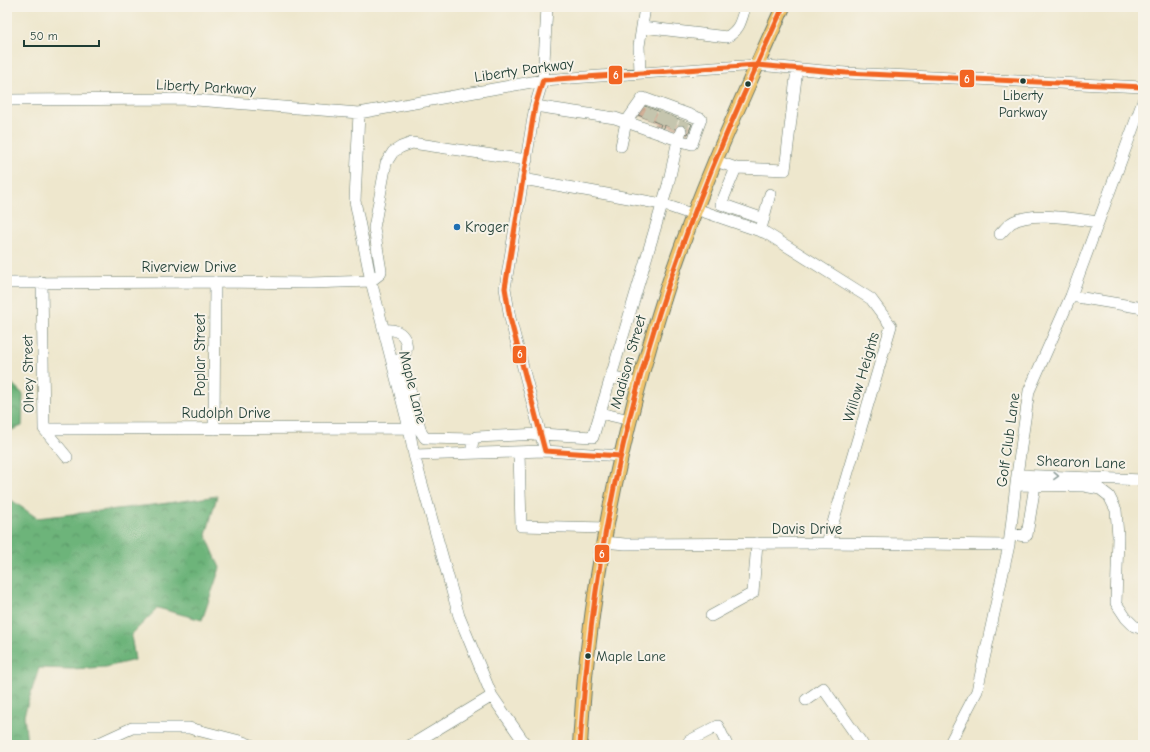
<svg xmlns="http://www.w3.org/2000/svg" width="1150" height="752" font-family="'Comic Neue',sans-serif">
	<defs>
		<pattern id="forest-crowns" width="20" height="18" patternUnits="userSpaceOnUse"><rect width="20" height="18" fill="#6db47a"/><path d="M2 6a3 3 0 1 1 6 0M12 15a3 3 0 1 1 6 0" fill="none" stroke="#599465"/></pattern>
		<pattern id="building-hatch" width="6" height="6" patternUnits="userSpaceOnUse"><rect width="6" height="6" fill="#cda58a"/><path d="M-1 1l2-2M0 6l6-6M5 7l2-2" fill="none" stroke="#a68872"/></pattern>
	</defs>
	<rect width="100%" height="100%" fill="#f7f3e8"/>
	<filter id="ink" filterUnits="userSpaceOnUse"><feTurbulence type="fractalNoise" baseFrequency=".025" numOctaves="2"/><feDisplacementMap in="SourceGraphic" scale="8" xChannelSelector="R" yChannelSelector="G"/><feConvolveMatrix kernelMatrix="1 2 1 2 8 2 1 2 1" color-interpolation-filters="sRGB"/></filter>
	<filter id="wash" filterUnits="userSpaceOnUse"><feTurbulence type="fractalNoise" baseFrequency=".012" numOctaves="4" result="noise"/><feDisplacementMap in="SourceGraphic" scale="16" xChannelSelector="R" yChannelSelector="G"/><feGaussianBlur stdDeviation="0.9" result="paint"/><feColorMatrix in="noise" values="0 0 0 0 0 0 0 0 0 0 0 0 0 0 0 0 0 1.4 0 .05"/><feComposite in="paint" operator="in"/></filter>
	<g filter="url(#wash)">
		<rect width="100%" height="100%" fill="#eee7cd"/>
		<path fill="url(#forest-crowns)" stroke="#467857" d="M7,379L23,394L22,426L7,432Z
			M217,496L206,535L220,568L202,620L158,608L131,635L135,660L106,667L71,669L39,668L24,715L27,745H7V497L37,518L161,504Z"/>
		<g id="blocks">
			<path fill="url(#building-hatch)" d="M642,105L692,124L688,134L665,125L663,130L659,129L661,124L638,115Z"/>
		</g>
	</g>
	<g filter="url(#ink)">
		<use href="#blocks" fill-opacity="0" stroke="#67786a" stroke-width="1"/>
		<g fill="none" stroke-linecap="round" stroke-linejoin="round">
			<path stroke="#c5c5ae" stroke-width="11" stroke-dasharray="11 5.5" stroke-linecap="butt" d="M647,119L652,109
				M659,123L664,113
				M669,127L674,117
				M681,131L685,121"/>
			<defs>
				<path id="minor" d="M642,27L727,37C740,29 741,21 745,7
					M640,73L639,46L645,7
					M7,100L184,99L359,113L543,80L757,65L846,73L1143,87
					M359,113L355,201L371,281L409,428L414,455L459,616L492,696L526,745
					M621,146L626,122L643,98L701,119L692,144L678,140L681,131
					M716,161L736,168
					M523,179L662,204L694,215
					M696,209L766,233L871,299L891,326L827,543
					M764,219L721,204L736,168L785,170L797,69
					M762,225L770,194
					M1000,234C1004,230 1007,226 1011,223C1031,210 1075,219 1098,222
					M42,282L44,429L67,457
					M7,283L215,282L310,283L371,281L380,274L381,271L374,228L386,163L393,152L401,147L412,143L527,160
					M1071,296L1143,308
					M384,330C388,330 392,329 396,331C409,336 411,356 396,361
					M402,359L421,432L425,438L473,439
					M611,377L639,384
					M600,413L630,420
					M44,429L409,428
					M214,429L215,282
					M545,451L510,318L505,288L535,106L543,80L547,7
					M519,452L521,526L607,528
					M472,453C472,447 471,441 476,437L540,434L593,437L668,185L678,140L615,118L535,106
					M414,455L545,451L621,456
					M1017,475L1143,480
					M1016,485L1084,486L1100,489L1109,496L1116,510L1118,536L1116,603L1126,618L1134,626L1143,629
					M1011,534L1025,536L1027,535L1035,485
					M604,542L625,544L827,543L1009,545
					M711,616L753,593L757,543
					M806,700L823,688L863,745
					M95,745L132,728H189L240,741L251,745
					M411,745L492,696
					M691,745L689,741L718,726L727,745
					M946,745L950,743L977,691L1009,545L1017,475L1029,391L1071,296L1143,101"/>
				<path id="major" d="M580,745C582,713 584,681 588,649C602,526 630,404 668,286C699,191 742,99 783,7"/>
			</defs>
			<use href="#minor" stroke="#67786a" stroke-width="12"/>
			<use href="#major" stroke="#67786a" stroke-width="16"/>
			<use href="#minor" stroke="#fff" stroke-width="11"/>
			<use href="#major" stroke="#f1c36a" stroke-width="14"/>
			<defs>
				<path id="bus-1" d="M621,456L545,451L510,318L505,288L535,106L543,80L757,65L846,73L1143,87
					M580,745C591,577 623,408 681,249C710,167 747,87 783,7"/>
			</defs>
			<use href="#bus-1" stroke="#f7f3e8" stroke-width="8"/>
			<use href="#bus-1" stroke="#f26522" stroke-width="5"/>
		</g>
		<defs><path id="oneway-chevron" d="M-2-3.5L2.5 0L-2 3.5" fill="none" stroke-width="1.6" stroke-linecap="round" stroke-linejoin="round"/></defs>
		<use stroke="#8f9e9a" href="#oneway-chevron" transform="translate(1056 476) rotate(2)"/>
	</g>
	<g fill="#1f3d34" stroke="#f7f3e8" stroke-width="1.5">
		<circle cx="1023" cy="81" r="3.5"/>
		<circle cx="748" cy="84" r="3.5"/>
		<circle cx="588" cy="656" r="3.5"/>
	</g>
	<circle fill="#1f6fb2" stroke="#f7f3e8" stroke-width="1.5" cx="457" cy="227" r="4"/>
	<g text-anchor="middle" stroke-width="4" stroke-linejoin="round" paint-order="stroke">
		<g font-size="14" fill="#1f3d34" stroke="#f7f3e8">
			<text x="1023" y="100">Liberty<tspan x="1023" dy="17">Parkway</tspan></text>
			<text x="596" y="661" text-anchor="start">Maple Lane</text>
		</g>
		<g font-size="15" fill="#1f3d34" stroke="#f7f3e8">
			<text transform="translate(524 70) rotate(-8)" y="5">Liberty Parkway</text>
			<text transform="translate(206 87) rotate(3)" y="5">Liberty Parkway</text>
			<text x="189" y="272">Riverview Drive</text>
			<text transform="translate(200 355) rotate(-90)" y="5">Poplar Street</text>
			<text transform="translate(628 362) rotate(-74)" y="5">Madison Street</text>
			<text transform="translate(28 374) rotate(-91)" y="5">Olney Street</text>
			<text transform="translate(861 377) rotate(-73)" y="5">Willow Heights</text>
			<text transform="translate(413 387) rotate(76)" y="5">Maple Lane</text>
			<text x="226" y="418">Rudolph Drive</text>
			<text transform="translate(1008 440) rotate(-82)" y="5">Golf Club Lane</text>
			<text transform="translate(1081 462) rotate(2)" y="5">Shearon Lane</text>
			<text x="807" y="534">Davis Drive</text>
		</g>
		<g font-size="15" fill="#1f3d34" stroke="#f7f3e8" text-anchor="start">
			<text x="465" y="232">Kroger</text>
		</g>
	</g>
	<g stroke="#f7f3e8" stroke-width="1.5">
		<rect x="608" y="65" width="15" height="20" rx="4" fill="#f26522"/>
		<rect x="959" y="69" width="16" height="19" rx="4" fill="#f26522"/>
		<rect x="512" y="345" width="15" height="19" rx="4" fill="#f26522"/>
		<rect x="594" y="544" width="16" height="19" rx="4" fill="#f26522"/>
	</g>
	<g font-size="11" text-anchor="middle" font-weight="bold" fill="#fff">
		<text x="616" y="79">6</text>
		<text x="967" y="83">6</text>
		<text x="520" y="358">6</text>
		<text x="602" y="558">6</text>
	</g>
	<rect width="1150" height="752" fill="none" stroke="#f7f3e8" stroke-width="24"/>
	<path d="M24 40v6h75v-6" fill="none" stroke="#1f3d34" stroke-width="2"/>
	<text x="30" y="40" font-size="12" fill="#1f3d34" stroke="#f7f3e8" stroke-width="3" paint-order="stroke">50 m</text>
</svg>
